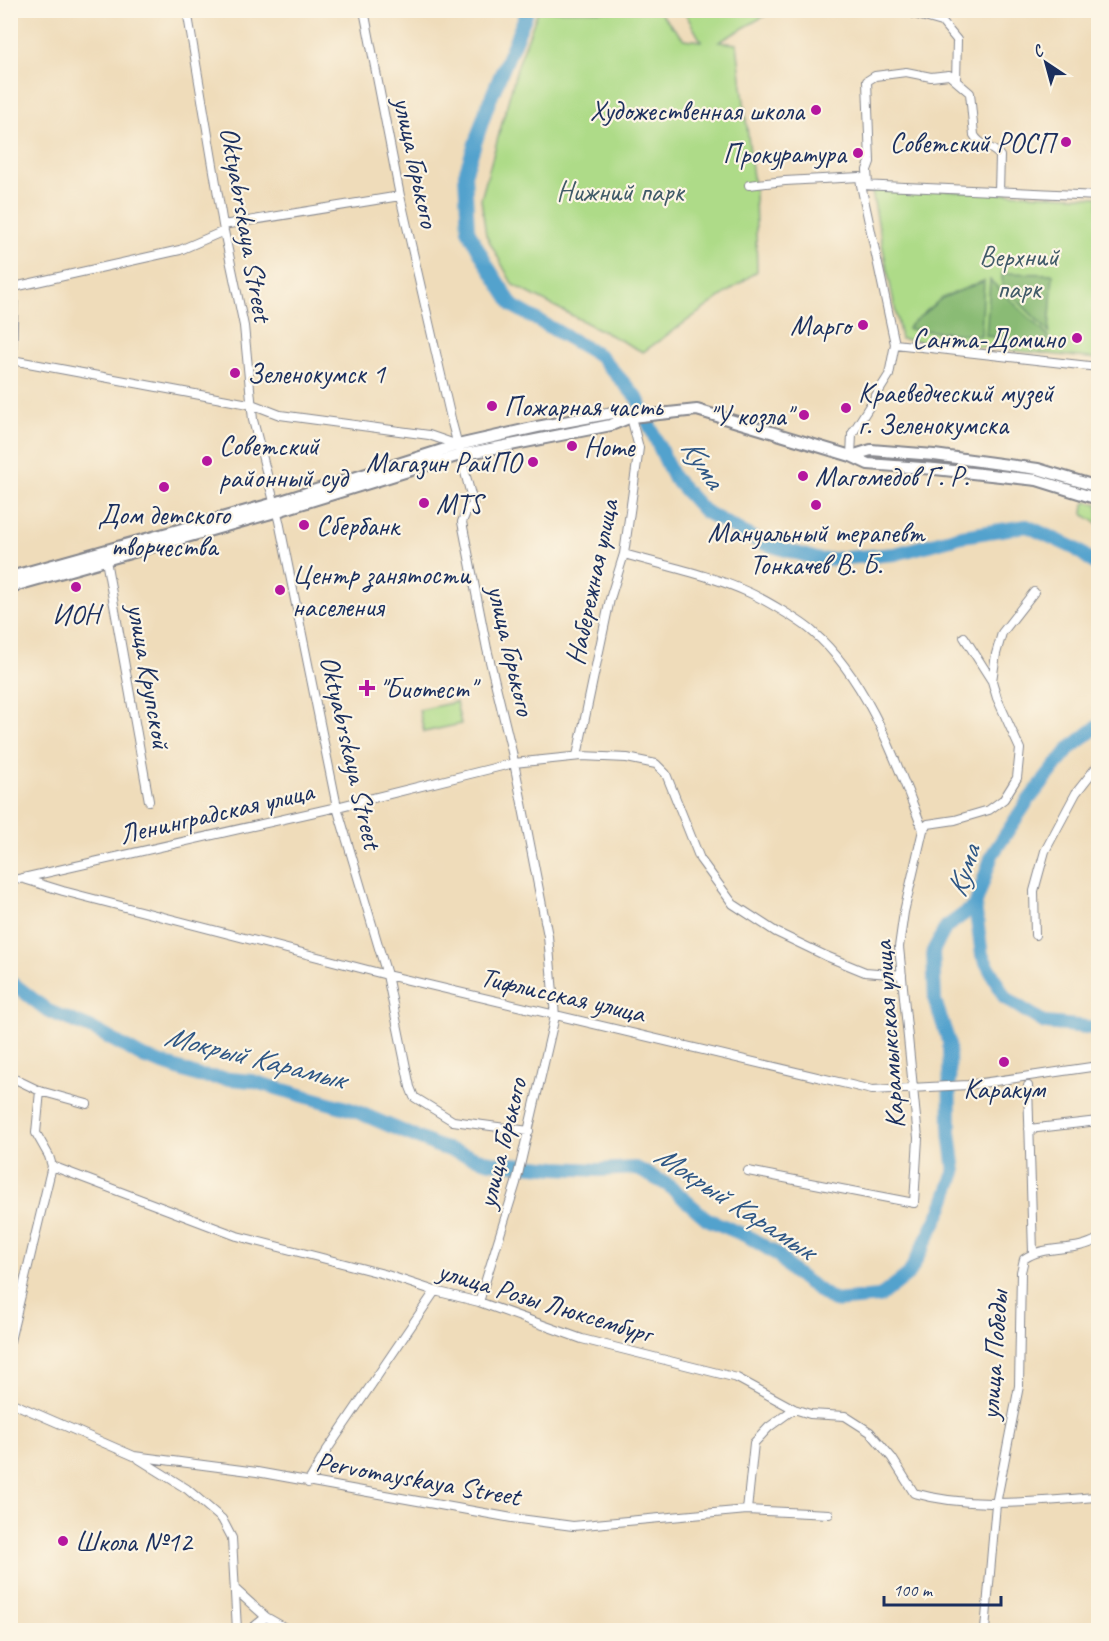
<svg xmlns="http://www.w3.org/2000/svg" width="1109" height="1641" font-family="Caveat,sans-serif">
	<rect width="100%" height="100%" fill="#fcf5e5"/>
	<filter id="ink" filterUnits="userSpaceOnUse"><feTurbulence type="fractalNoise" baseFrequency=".0167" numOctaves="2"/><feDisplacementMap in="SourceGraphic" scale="12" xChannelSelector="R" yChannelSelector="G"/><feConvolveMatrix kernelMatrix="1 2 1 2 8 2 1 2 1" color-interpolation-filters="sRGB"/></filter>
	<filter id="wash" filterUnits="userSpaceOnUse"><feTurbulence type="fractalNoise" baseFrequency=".008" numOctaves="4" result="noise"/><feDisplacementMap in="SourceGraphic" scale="24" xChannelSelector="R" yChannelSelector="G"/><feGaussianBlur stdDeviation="1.35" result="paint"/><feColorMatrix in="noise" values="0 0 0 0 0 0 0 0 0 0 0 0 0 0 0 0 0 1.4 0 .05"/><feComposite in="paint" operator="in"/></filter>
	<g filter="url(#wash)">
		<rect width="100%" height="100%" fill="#efdcba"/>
		<path fill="#aedb88" stroke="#648573" stroke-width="1.5" d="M538,11H658L684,39L701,41L684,11H773L719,42L737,44L755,194L757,271L643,352L513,285L486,235L481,199L518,65Z
			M871,187L1098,197V359L901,339Z
			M1087,502L1098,504V524L1083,514L1084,504Z
			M456,702L461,724L424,732L419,710Z"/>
		<path fill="#8abb74" stroke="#527569" stroke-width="1.5" d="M1002,273L1053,274L1049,332L1002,285Z
			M990,280L1048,336L1047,344L986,336Z
			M984,281L981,336L908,329L910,325L942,298Z"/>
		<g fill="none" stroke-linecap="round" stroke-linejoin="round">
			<path stroke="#53a2cd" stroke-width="14" d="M528,10L487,107L465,174L468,230L488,267L513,306L600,356L637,398L673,477L704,511L762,543L820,560L895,554L962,536L1027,526L1076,549L1098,566
				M1098,726L1070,748L1027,802L992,855L975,906L982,955L1005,998L1045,1023L1098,1028
				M10,985H15L48,1011L95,1030L143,1057L199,1076L252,1081L353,1110L437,1146L490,1162L556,1168L599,1170L636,1168L668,1185L707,1219L749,1237L778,1255L793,1272L834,1301L879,1297L909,1274L941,1211L955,1172L950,1132L949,1042L935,1001L933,951L946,927L975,906"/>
		</g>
	</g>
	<g filter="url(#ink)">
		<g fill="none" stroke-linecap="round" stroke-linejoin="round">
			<defs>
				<path id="minor" d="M187,10L224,231L244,326L253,420L279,521L337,807L387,975L410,1087L414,1097L453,1121L529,1131
					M364,10L400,196L452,423L472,499L473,505L467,510L462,522L487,649L512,752L548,936L555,1016L516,1183L479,1302
					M910,10L914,14L942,22L957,40L956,81L970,93L974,135C980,147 993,146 1000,156L999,191
					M749,185L785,181L860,177L861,185L1098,196
					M868,185L867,170L870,162L867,81L875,76L906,72L931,77L949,75L956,81
					M223,225L400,196
					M10,261L14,287L12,360L254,405L280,415L429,435L458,445
					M14,287L180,250L224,231
					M895,344L1098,367
					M851,456L852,434L889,375L895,344L861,185
					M624,554C666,566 711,575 750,593C765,600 801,621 813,632C868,679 897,764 923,830
					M106,560L149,801
					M964,637L992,681
					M577,756L610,599L624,554L639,448L631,417
					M24,879L63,891L387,975L872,1090L968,1085L1098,1066
					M10,881L337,807L514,763L581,756L627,758L656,764L666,774L700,859L733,904L776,932L826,956L865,972L902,975
					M1035,935L1034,891L1045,851L1076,793L1098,765
					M15,1079L40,1091L87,1104
					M1028,1086L1033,1253
					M1029,1129L1098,1121
					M52,1166L237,1236L384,1274L435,1291L479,1302L582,1339L737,1378L794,1409L810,1414L845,1416L870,1432L892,1458L914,1493C974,1510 1037,1501 1098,1497
					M748,1171L914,1203L918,1138L899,947L904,912L923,830L928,824L955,820L989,810L1004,799L1017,778L1020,749L997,698L992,681L996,654L1002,633L1034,592
					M10,1341L52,1166L49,1156L36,1133L40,1091
					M10,1402L134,1456L257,1472L512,1518L573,1526L747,1510L829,1514
					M139,1459L187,1489L222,1519L232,1538L237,1630
					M308,1483L327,1450L435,1291
					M747,1510L754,1443L769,1427L794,1409
					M236,1590L266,1617L289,1630
					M250,1630L266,1617
					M985,1630L996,1504L1019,1386L1021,1272L1024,1259C1045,1244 1075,1253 1098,1239"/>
				<path id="tertiary" d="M851,456L871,450L934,455L1038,469L1098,487
					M10,577L275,503L458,445L537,427L613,413L631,417
					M10,587L268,514L460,455L611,425L631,417L697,410L851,456L868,464L935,469L1037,480L1098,499"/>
			</defs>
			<use href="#minor" stroke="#85868c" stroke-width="10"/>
			<use href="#tertiary" stroke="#85868c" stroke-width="14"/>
			<use href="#minor" stroke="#fff" stroke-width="8"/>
			<use href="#tertiary" stroke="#fff" stroke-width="10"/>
		</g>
	</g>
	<g fill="#b5179e" stroke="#fcf5e5" stroke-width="2">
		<circle cx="816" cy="110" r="6"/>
		<circle cx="1066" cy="142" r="6"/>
		<circle cx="858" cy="153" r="6"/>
		<circle cx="863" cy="325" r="6"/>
		<circle cx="1077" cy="338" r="6"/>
		<circle cx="235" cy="373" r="6"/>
		<circle cx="492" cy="406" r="6"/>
		<circle cx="846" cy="408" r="6"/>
		<circle cx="804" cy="415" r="6"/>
		<circle cx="572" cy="446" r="6"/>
		<circle cx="207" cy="461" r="6"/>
		<circle cx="533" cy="462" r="6"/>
		<circle cx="803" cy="476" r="6"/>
		<circle cx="164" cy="487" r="6"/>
		<circle cx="424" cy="503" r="6"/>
		<circle cx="816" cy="505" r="6"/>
		<circle cx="304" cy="525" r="6"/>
		<circle cx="76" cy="587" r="6"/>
		<circle cx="280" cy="590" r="6"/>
		<path d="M364 679h6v6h6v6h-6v6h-6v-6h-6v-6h6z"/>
		<circle cx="1004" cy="1062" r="6"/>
		<circle cx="63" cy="1541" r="6"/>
	</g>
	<g text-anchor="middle" stroke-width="4.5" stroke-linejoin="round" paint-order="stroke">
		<g font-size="28" fill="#1b2f5e" stroke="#fcf5e5" text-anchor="start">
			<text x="804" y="120" text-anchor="end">Художественная школа</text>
			<text x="1054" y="152" text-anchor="end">Советский РОСП</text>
			<text x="846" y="163" text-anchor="end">Прокуратура</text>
			<text x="851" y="335" text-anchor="end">Марго</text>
			<text x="1065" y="348" text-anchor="end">Санта-Домино</text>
			<text x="247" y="383">Зеленокумск 1</text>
			<text x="858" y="402">Краеведческий музей<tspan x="858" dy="32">г. Зеленокумска</tspan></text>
			<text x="504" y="416">Пожарная часть</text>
			<text x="792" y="425" text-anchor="end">"У козла"</text>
			<text x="219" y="455">Советский<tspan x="219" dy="32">районный суд</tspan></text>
			<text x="584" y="456">Home</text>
			<text x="521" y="472" text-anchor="end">Магазин РайПО</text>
			<text x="815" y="486">Магомедов Г. Р.</text>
			<text x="436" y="513">MTS</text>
			<text x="164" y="524" text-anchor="middle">Дом детского<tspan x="164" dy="32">творчества</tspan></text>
			<text x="316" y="535">Сбербанк</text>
			<text x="816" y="542" text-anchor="middle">Мануальный терапевт<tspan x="816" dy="32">Тонкачев В. Б.</tspan></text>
			<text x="292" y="584">Центр занятости<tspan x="292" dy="32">населения</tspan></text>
			<text x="76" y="624" text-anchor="middle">ИОН</text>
			<text x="379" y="698">"Биотест"</text>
			<text x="1004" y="1098" text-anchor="middle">Каракум</text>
			<text x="75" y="1551">Школа №12</text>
		</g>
		<g font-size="28" fill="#1b2f5e" stroke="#fcf5e5">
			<text transform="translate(417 162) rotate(78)" y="10">улица Горького</text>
			<text transform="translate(247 224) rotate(80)" y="10">Oktyabrskaya Street</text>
			<text transform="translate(591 582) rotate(-78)" y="10">Набережная улица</text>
			<text transform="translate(512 650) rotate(77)" y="10">улица Горького</text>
			<text transform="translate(150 676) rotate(80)" y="10">улица Крупской</text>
			<text transform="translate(352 752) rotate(77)" y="10">Oktyabrskaya Street</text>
			<text transform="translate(216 812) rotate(-13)" y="10">Ленинградская улица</text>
			<text transform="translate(563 994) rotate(13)" y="10">Тифлисская улица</text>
			<text transform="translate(888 1035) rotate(-94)" y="10">Карамыкская улица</text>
			<text transform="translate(501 1143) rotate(-76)" y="10">улица Горького</text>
			<text transform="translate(545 1301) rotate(17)" y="10">улица Розы Люксембург</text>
			<text transform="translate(993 1355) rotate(-86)" y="10">улица Победы</text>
			<text transform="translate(418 1478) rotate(10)" y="10">Pervomayskaya Street</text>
		</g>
		<g font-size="28" fill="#405a68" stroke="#fcf5e5">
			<text x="620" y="201">Нижний парк</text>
			<text x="1019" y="266">Верхний<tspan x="1019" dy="32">парк</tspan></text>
		</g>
		<g font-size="30" font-style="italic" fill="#2f5785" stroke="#fcf5e5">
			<text transform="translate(703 463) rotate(56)" y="10">Кума</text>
			<text transform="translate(963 871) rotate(-72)" y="10">Кума</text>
			<text transform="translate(255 1057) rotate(14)" y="10">Мокрый Карамык</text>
			<text transform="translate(735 1202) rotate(33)" y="10">Мокрый Карамык</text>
		</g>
	</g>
	<rect width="1109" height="1641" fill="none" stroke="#fcf5e5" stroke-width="36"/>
	<g transform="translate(1046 63) rotate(324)" stroke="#fcf5e5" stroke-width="4.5" paint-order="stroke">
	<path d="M0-4.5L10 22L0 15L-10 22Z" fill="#1b2f5e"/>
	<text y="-9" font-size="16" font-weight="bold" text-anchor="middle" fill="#1b2f5e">С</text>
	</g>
	<path d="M884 1596v9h117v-9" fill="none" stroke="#1b2f5e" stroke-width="3"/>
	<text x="893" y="1596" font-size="18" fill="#1b2f5e" stroke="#fcf5e5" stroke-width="4.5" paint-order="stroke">100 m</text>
</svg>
